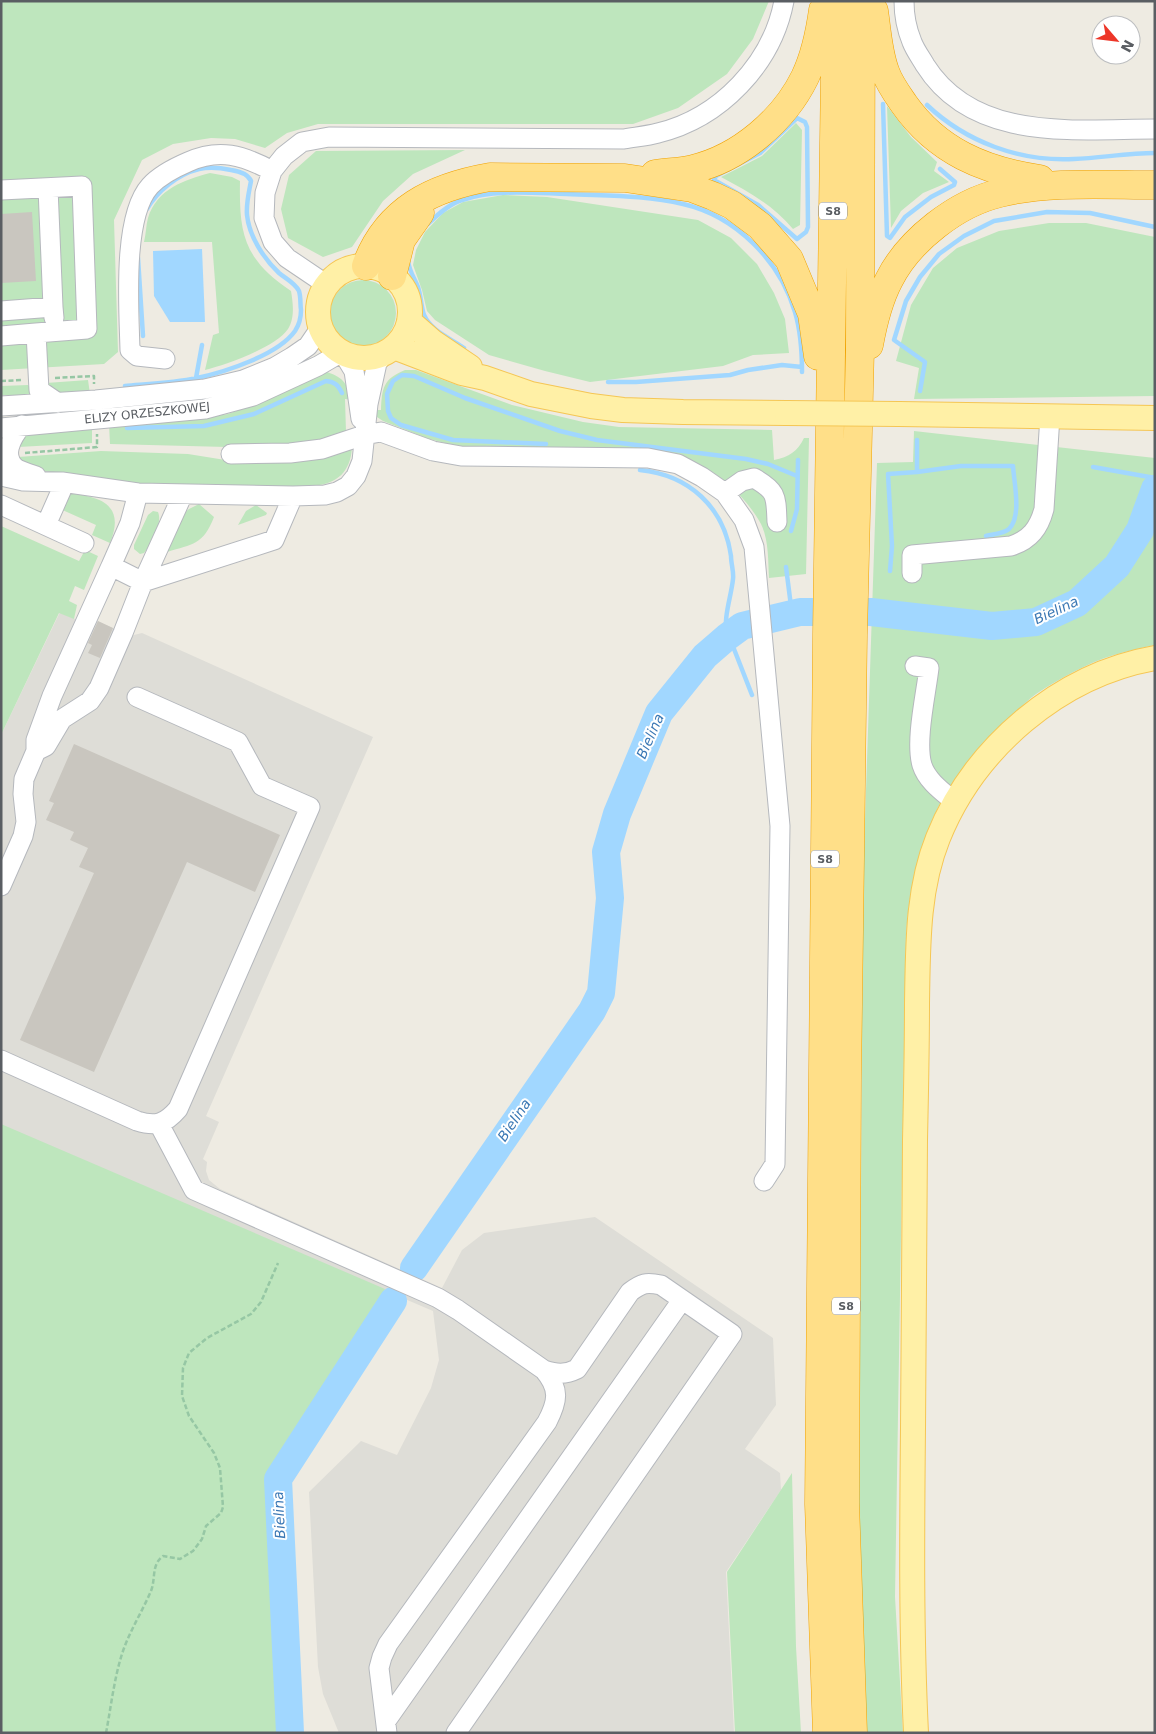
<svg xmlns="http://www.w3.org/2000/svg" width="1156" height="1734" font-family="'DejaVu Sans',sans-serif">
	<rect width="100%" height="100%" fill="#eeebe2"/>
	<path fill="#deddd7" d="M60,612L94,628L97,621L130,636L142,633L373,737L206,1116L219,1122L203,1159L207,1162L206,1171L209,1180L220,1189L442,1288L462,1250L484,1233L595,1217L773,1338L776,1405L745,1449L780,1473L781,1490L726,1572L734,1733H339L323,1694L318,1667L309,1492L361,1441L397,1455L431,1388L439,1360L433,1311L173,1200L1,1125V735Z"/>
	<path fill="#bee6bd" d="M1,1H769L753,39L727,74L678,108L633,124H318L287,133L265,148L235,139L211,138L173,144L142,160L114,220L118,352L104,364L1,370Z
		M887,106L911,137L937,162L934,171L949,182L923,193L901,211L891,228Z
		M796,123L802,130L800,225L793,229C773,205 749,192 721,177L762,156Z
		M465,150L413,174L383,201L352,247L323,257L288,238L281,209L289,175L316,151Z
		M210,173L232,177L240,181C239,235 244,259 291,291C293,303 295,318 288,329C276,347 226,365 205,370L213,335L219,333L212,242H144C146,234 146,225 148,218C157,189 184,180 210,173Z
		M503,195L547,197L698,220L731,238L757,264L774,293L785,319L789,353L753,355L723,366L590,382L545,371L489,355L435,320L427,311L422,290L413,265L416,250L425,232L443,213L463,202Z
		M1049,223H1086L1155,237V396L914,399L919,368L896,361L911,305L933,268L957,248L999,231Z
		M330 313a33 33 0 1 1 66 0a33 33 0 1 1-66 0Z
		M405,370H416L512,405L583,422L619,427L772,430L774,460C789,457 798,451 804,438H809L806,574L769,578C768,561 769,540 761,524C749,502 726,479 704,467C696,462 687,459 679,456L489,449L453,445L429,439L383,421L377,417L374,410H381C382,388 383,379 405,370Z
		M327,372C345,378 346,384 353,400L345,399L346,432L321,441L293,445L227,447L110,444L109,424L205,418L228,414L266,400L316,375Z
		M88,380L90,394L56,393L46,383Z
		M28,385L36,396L1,395V386Z
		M92,424V443L18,447L25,436L33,431Z
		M914,431L1155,458V645C1141,648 1127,651 1114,655C1087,663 1059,679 1036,694C1029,699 1022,706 1016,712C984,741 952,776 934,816C917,854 909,893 906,934L895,1597L903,1733H863L859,1505L863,880L877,463L913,462Z
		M352,448C350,472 338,483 314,486H146L30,469L18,457L101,451L188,454L244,463Z
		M66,493C100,496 126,504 110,543L92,535L96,525L58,508Z
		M199,504L214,517C203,545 193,544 167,552L184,513L189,509Z
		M256,505L267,513L266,515L238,525L246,511Z
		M153,511L158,512C163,523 151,544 144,553L140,554L134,549V545L148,515Z
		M1,526L79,561L85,550L98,556L84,590L75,586L69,601L77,605L74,619L59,613L1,735Z
		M1,1124L385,1289L374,1311L271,1483L283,1733H1Z
		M792,1473L796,1647L801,1733H735L727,1572Z"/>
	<path fill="#a1d7ff" d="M202,249L205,322H170L154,296L153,251Z"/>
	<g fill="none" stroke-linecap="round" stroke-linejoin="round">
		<path stroke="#a1d7ff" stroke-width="4.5" d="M883,104L887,236L890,238L905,217L931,197L954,185L955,182L940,169
			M927,105C966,142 1020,162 1074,159C1101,158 1127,153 1155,153
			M797,118L805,122L807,127L808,227L806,232L797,239L758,205L714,180L716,176L760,153Z
			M428,224C437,215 449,204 462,200C495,189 532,193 567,194C606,196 645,195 683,204C736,216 780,261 795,312C801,332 802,352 802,372
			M138,258L143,336
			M408,261C410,273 414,277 418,287C421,296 421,306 424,315C431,331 450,338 464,348
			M196,378L202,345
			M608,382H636L730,375L748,370L782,365L802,367
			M125,386C149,384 174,383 197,378C225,372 278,355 295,331C299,325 301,317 301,310C300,304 301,297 299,291C295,283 286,279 279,273C264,259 249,236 247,215C246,203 249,192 251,181C248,174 238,171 231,170C221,168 209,167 199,169C178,174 157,191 147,209
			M920,391L925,362L894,340L906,301L920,277L939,254L964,236L994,221L1047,212L1090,213L1155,227
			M127,428L204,426L254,414L326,381C335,382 338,385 342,393
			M917,440V472
			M546,444L453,440L401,425L391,418L388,411L387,394L393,381L402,375L414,376L465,398L560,431L597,440L746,459L768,464L797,476
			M1093,467L1155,478
			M640,470C689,475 724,507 731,556C731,564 734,572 733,579C731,598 723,617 727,636C727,640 731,645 734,649C740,664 746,680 752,695
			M791,531L797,509L798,460
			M786,567L792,614
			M890,571L892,546L888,474L917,472L961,466H1013C1014,483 1022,516 1009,529C1003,534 993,534 986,536"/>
		<path stroke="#a1d7ff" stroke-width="28" d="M414,1268L592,1011L601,993L610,898L606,852L617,814L659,713L705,656L727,637L742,626L800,612H871L992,626L1036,622L1077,603L1117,566L1140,530L1155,489
			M290,1733L278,1479L393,1301"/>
	</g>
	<path fill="#c9c6bf" d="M32,212L36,281L1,283V214Z
		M98,621L113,628L100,658L88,653L92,645L88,643Z
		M74,744L280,835L255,892L187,862L94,1072L20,1040L94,873L79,867L88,848L70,840L74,832L46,820L54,803L49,801Z"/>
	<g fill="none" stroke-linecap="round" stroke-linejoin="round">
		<defs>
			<path id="minor" d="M904,1C904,14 907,30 912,42C915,50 921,58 925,65C974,143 1076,129 1155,129
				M48,188L53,307
				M1,190L82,186L87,329L36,333
				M327,285L287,258L273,242L264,218L265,193L272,171L284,156L302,142L329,137L624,139C635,137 647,136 658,133C720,118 772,64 784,1
				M1,311L53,307L54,318
				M1,336L36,333L39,390L58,403
				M343,353L354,371L361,419
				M165,359L137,356L130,350C129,309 122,217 150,186C160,175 174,168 188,162C219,148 243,155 272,171
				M1,406L96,400L205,389L243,380L275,367L292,357L308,346L321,327
				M22,425C12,437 0,457 17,469C23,472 30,474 36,476
				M1,428L205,409L253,396L318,366L342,352
				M231,454L290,453L322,449L364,435L381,432L433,451L461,456L648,458L678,464L702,477L725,493L744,520L754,547L780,826L775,1164L764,1181
				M1,476L23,481L62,482L138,493L293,496L325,495L337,492L348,486L356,476L362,461L368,404L377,363L384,354
				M138,493L130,523L111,566L143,582L274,540L293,496
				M725,493L742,481L754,478C777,491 776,496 777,522
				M1,505L84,543
				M46,525L61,491L62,482
				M111,566L52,696L36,740V751L46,746L62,719L90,701L99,688L123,633L143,582L183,494
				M912,573V555L1011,546C1030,540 1039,528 1044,509L1050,416
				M915,666L929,668C926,694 915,741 922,765C927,781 943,792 955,802
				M1,886L23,836L26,822L23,794L24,779L36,751
				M1,1060L137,1121C156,1127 165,1124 178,1109L310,807L262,786L238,742L137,697
				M159,1124L194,1190L438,1298L458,1310L544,1370C560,1389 558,1401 547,1422L388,1644L382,1657L379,1668L387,1733
				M386,1721L682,1300
				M456,1733L732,1334L661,1285C646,1282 642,1283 630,1292L577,1369C565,1375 556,1374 544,1370"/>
			<path id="major" d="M318 312a46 46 0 1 1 92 0a46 46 0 1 1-92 0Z
				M409,321L433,342L470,367
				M394,347L462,373L485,378L531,394L591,406L623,410L683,412L787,413
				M899,414L1155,418
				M916,1733C911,1631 912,1529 913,1428C914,1332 914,1236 915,1140C916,1095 917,1049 917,1003C918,947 917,890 938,838C974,748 1059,675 1155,658"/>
			<path id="highway" d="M874,11C877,31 878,52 885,71C889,83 897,94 904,104C937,151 984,171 1040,179
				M655,174C667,172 681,172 693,169C740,158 784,120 805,77C815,56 820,32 823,10
				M366,266C387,209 433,187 490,177L625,178L692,188L713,196L732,205L760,226L789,259L812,314L818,356
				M392,276L401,240L420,213
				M869,345C873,323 879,299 889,280C909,240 957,203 1000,193C1048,181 1105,185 1155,185
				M827,1733L819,1504L827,635L836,1
				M853,1733L845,1503L847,1080L853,635L860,349L861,1"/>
		</defs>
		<use href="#minor" stroke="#b5b8bd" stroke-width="21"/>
		<use href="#major" stroke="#f5c654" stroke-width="26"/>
		<use href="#highway" stroke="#f0a200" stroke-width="29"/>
		<path stroke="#96c7a4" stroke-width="2.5" stroke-dasharray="5 2.5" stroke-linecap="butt" d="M55,378L94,376V384
			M1,381L22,380
			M25,453L97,447V434
			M106,1733C111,1707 114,1679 122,1654C129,1632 142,1612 151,1591C156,1578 151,1565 163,1556L180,1559L193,1551L202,1539L206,1526L221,1513L223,1507L220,1468L214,1453L189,1416L182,1396L183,1368L189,1353L207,1338L251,1314L261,1302L278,1263"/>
		<use href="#minor" stroke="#fff" stroke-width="19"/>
		<use href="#major" stroke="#fff0a6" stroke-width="24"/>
		<use href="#highway" stroke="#ffdf88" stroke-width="28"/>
		<defs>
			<path id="major-bridge" d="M787,413L899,414"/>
		</defs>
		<use href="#major-bridge" stroke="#f5c654" stroke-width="26" stroke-linecap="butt"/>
		<use href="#major-bridge" stroke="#fff0a6" stroke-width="24"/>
	</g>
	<g text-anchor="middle" stroke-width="4" stroke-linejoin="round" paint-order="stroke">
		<g fill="#fff" stroke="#8c8e92" stroke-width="1">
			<rect x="819" y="202.5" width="28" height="17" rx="4"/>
			<rect x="811" y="850.5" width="28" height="17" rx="4"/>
			<rect x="832" y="1297.5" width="28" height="17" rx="4"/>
		</g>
		<g font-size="11" font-weight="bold" fill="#5a5e63">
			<text x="833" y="215">S8</text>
			<text x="825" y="863">S8</text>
			<text x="846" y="1310">S8</text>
		</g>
		<g font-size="12" fill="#5a5e63" stroke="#fff">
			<text transform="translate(147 413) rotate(-6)" y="4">ELIZY ORZESZKOWEJ</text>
		</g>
		<g font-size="14" font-style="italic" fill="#3b78b4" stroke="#fff">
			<text transform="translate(1056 610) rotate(-25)" y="5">Bielina</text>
			<text transform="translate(650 736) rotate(-66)" y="5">Bielina</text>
			<text transform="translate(514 1120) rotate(-56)" y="5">Bielina</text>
			<text transform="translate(279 1515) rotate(-93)" y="5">Bielina</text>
		</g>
	</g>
	<rect width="1156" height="1734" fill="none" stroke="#5a5e63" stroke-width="5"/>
	<g transform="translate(1116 40) rotate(118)"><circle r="24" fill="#ffffff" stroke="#bdbfc1"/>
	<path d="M0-4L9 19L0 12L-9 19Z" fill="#ed3628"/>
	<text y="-8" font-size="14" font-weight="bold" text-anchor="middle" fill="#5a5e63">N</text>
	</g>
</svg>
